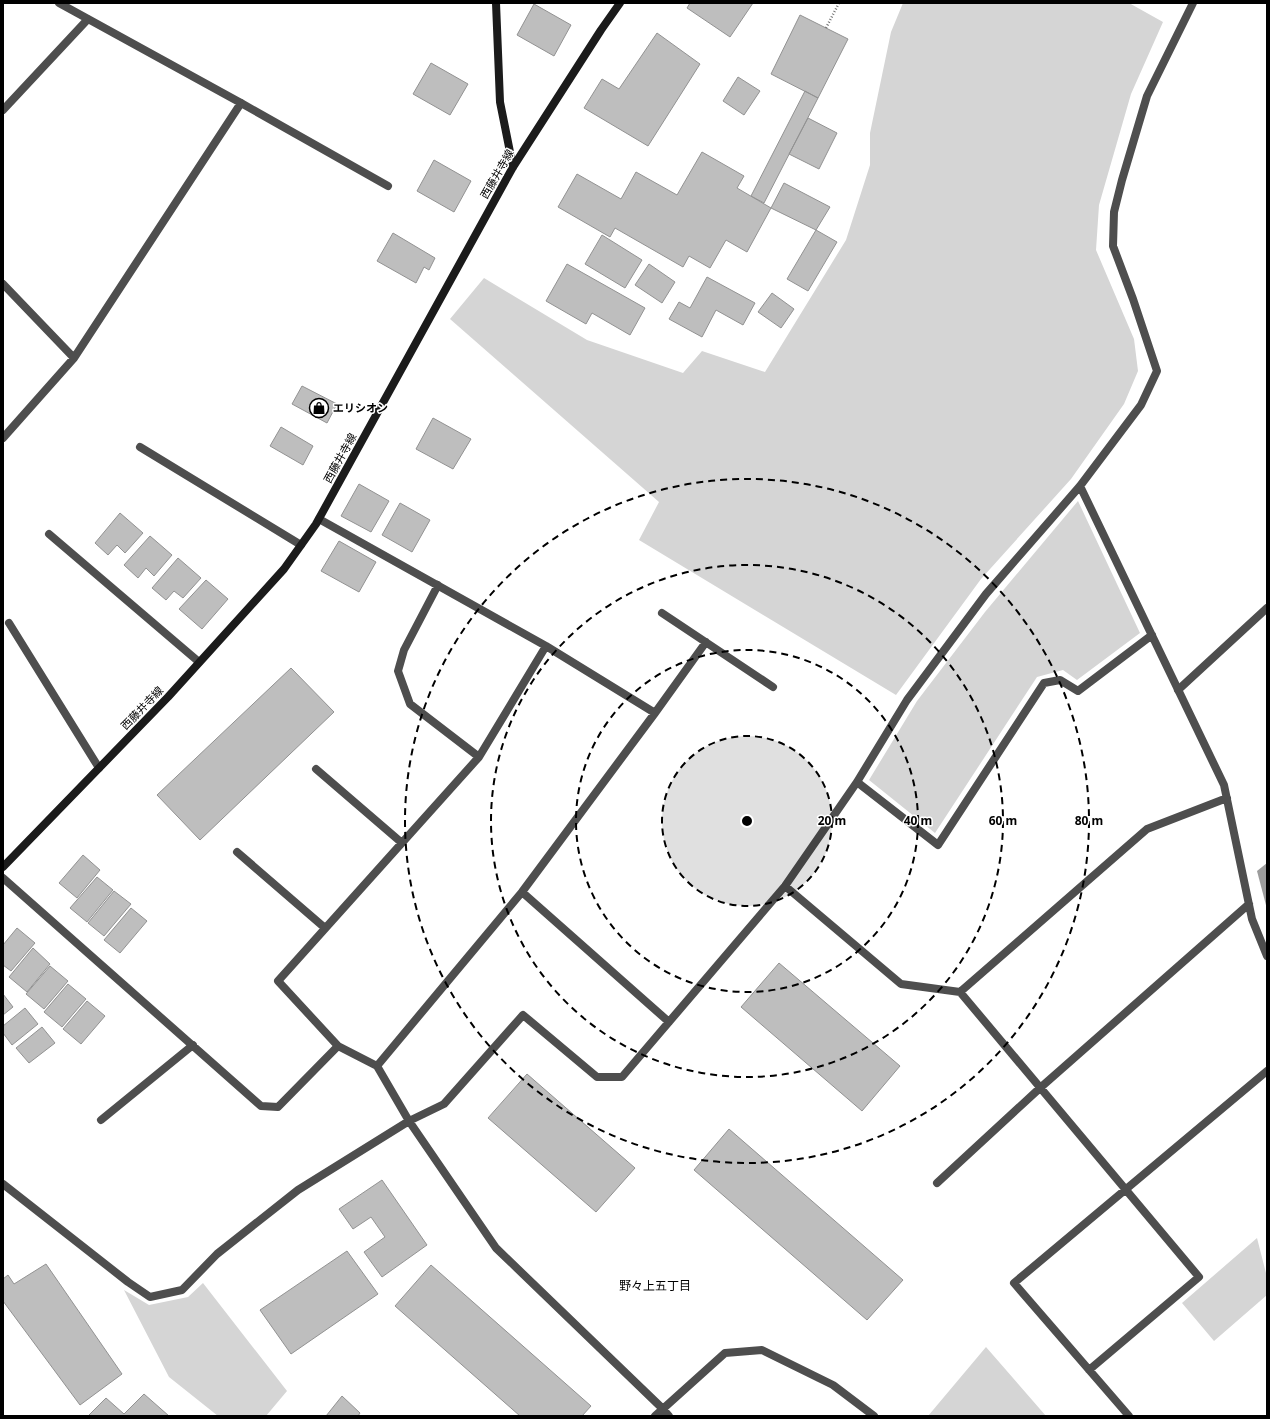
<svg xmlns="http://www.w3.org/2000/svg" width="1270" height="1419" font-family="'Noto Sans','Noto Sans JP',sans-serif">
	<rect width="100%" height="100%" fill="#fff"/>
	<path fill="#d5d5d5" d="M903,3H1129L1163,22L1131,94L1099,205L1096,250L1134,339L1138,371L1124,404L1071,479L981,579L896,695L639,540L659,502L450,319L484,278L587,340L683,373L702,351L765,372L846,240L870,165V133L891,32Z
		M1078,501L1140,633L1077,680L1063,670L1037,677L935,833L869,780L917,701L985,612Z
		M1257,1238L1267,1277V1295L1214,1341L1182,1303Z
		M203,1283L287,1391L266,1416H218L169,1377L124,1290L149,1305L188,1297Z
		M986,1347L1046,1416H928Z"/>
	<path fill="#9c9c9c" d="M1267,863V909L1257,871Z"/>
	<path fill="#bebebe" stroke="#929292" d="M690,3H753L730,37L687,8Z
		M534,4L571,25L554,56L517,35Z
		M800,15L848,39L818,98L771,74Z
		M657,33L700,64L648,146L584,108L602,79L619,89Z
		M431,63L468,84L450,115L413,94Z
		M738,77L760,91L744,115L723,101Z
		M805,91L818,98L764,203L751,196Z
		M808,118L837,133L819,169L789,154Z
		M702,152L744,176L737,188L771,208L747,252L726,240L710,268L689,256L683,267L615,228L610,237L558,207L577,174L621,199L636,172L677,195Z
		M434,160L471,181L454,212L417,191Z
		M784,183L830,207L816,230L771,208Z
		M816,230L837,242L808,291L787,279Z
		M393,233L435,258L429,270L424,267L416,283L377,261Z
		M602,235L642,260L625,288L585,264Z
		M567,264L645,308L630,335L592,313L586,324L546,301Z
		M649,264L675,282L662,303L635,285Z
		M707,277L755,303L743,325L716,310L702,337L669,319L679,302L690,308Z
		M772,293L794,309L781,328L758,312Z
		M302,386L337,404L327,423L292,404Z
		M433,418L471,439L453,469L416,449Z
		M281,427L313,446L303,465L270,446Z
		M359,484L389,501L371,532L341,516Z
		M400,503L430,520L412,552L382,535Z
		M120,513L143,533L125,553L117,545L108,555L95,543Z
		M150,536L172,555L154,576L146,568L138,578L124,565Z
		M339,541L376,562L359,592L321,571Z
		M178,558L201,578L183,598L174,591L166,600L152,588Z
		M206,580L228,599L202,629L179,609Z
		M291,668L334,712L200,840L157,795Z
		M83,855L100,870L77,898L59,883Z
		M97,877L113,890L87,922L70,908Z
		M114,891L131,904L104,936L88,923Z
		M131,908L147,921L120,953L104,940Z
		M17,928L35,943L11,971L3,965V945Z
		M33,948L50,964L27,992L9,977Z
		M779,963L900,1066L862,1111L741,1007Z
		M50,966L68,981L44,1009L26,994Z
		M68,984L86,999L62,1027L44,1012Z
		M3,994L13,1007L3,1015Z
		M87,1001L105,1016L81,1044L63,1029Z
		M25,1008L38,1024L12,1045L3,1033V1026Z
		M42,1027L55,1043L29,1063L16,1048Z
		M527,1074L635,1168L596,1212L488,1118Z
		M729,1129L903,1280L867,1320L694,1170Z
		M382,1180L427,1245L382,1277L364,1252L385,1237L371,1217L353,1229L339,1209Z
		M347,1251L378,1294L291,1354L260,1310Z
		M46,1264L122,1374L80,1405L3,1301V1279L8,1275L14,1284Z
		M431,1265L591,1406L582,1416H520L395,1306Z
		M144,1394L169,1416H88L106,1398L124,1414Z
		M342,1396L360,1413L358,1416H326Z"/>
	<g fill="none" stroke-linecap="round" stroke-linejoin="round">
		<path stroke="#707070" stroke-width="2.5" stroke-dasharray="1 2" stroke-linecap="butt" d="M826,28L839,3"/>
		<path stroke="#4e4e4e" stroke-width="8" d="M241,103L388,186
			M1178,690L1267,608"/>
		<path stroke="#4e4e4e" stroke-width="8" d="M3,110L88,19
			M3,284L74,358
			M3,438L74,358L241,103L59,3
			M140,447L301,545
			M1080,486L1224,785L1252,919L1267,956
			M319,519L546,646L655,713
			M49,534L199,662
			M438,585L404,650L398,671L410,704L479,757
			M662,613L773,687
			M9,623L99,768
			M546,646L479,757L278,981L338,1046L377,1066L409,1121L496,1248L663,1409L669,1416
			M316,769L402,843
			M857,782L938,845L1044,683L1060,680L1078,691L1152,635
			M237,852L325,928
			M3,878L261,1106L278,1107L338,1046
			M785,886L901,984L960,992L1147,829L1227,798
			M522,892L669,1022
			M960,992L1199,1277L1089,1370
			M377,1066L522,892L655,713L706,642
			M101,1120L193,1045
			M937,1183L1040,1088L1249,904
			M3,1184L128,1282L150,1297L182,1290L217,1254L298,1190L409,1121L444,1104L523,1015L597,1077H622L785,886L857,782L907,700L986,594L1080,486L1141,405L1157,371L1133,299L1113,246L1114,212L1122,180L1147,96L1193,3
			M655,1416L725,1353L762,1350L833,1385L874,1416
			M1129,1416L1014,1283L1267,1071"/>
		<path stroke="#1b1b1b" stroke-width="8" d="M496,3L500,102L513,167
			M3,867L168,697L284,569L316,524L513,167L601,30L620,3"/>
	</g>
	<circle cx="747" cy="821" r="85" fill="#000" fill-opacity=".12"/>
	<g fill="none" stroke="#000" stroke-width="2" stroke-dasharray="7 5">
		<circle cx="747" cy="821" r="85"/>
		<circle cx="747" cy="821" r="171"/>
		<circle cx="747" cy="821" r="256"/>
		<circle cx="747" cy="821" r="342"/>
	</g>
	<defs>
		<symbol id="shop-ring" viewBox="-11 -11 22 22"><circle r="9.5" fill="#fff" stroke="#000" stroke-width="1.5"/><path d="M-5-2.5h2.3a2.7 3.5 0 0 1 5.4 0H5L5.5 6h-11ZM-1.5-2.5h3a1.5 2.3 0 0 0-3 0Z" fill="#000"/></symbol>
	</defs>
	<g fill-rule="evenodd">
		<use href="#shop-ring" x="308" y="397" width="22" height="22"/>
	</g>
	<g text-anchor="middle" stroke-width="3" stroke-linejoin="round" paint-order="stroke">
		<g font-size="11" fill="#000" stroke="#fff">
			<text transform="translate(497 174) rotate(-60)" y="4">西藤井寺線</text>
			<text transform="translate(340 458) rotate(-61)" y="4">西藤井寺線</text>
			<text transform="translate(142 708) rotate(-46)" y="4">西藤井寺線</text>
		</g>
		<g font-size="11" font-weight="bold" fill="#000" stroke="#fff" text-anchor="start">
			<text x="333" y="412">エリシオン</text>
		</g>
		<g font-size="12" fill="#000" stroke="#fff">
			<text x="655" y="1290">野々上五丁目</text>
		</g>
	</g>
	<circle cx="747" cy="821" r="6" fill="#000" stroke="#fff" stroke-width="2"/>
	<g font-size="12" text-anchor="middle" font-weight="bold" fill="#000" stroke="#fff" stroke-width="3" stroke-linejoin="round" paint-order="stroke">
		<text x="832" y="825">20 m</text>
		<text x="918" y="825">40 m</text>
		<text x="1003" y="825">60 m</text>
		<text x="1089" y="825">80 m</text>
	</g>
	<rect width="1270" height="1419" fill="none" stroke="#000000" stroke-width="8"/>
</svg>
